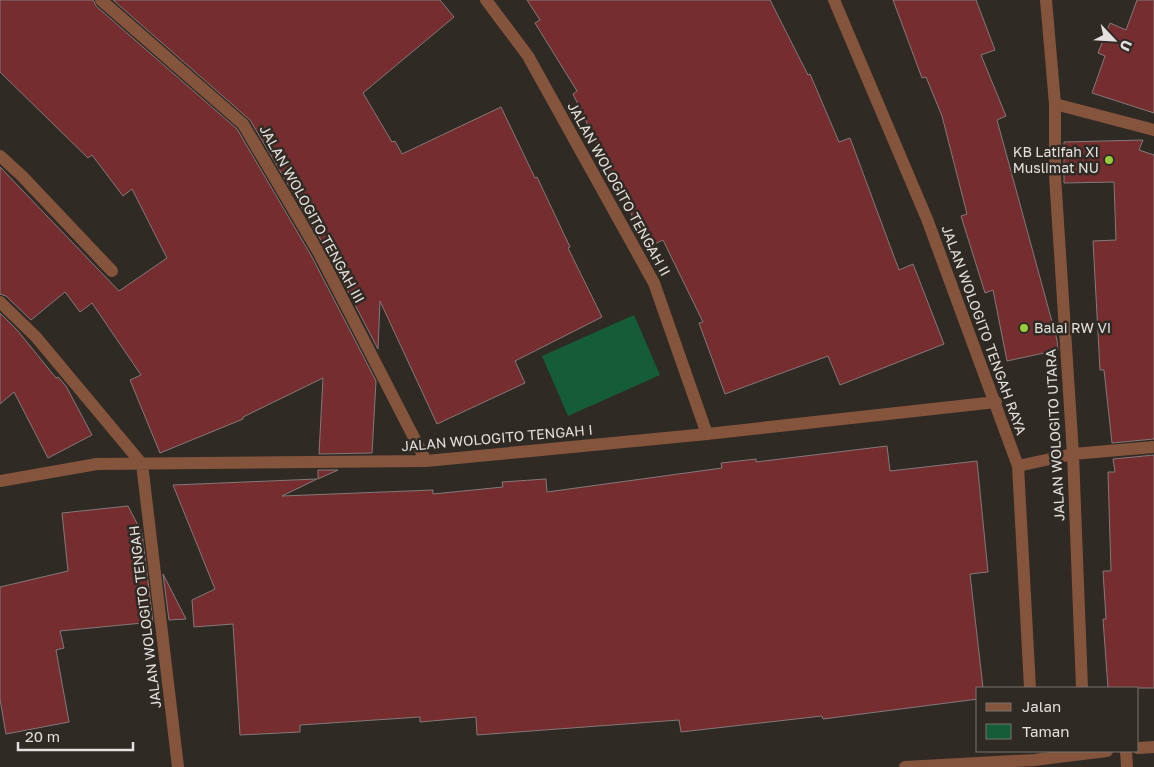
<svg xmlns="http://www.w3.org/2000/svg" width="1154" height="767" font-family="'Golos Text',sans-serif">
	<rect width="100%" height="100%" fill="#302a25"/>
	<path fill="#155d38" d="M634,315L660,375L568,416L542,356Z"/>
	<path fill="#762d30" stroke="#837978" d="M0,0H93L96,6L237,129L312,257L376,381L372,453L319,454L323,378L243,417V419L160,453L130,380L141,375L92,303L80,312L65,292L31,320L6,296L0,294V167L119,291L167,258L132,189L123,196L92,155L88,158L0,72Z
		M113,0H440L454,17L363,93L392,142L395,141L402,154L501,107L535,178L537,177L570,247L568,248L602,317L515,361L525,383L437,424L380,301L378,349L326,249L250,120Z
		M527,0H770L808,75L810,74L839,142L850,138L899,270L913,264L944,344L840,385L828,356L725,394L699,323L703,322L663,240L646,248L618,183L616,184L573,94L577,91L535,23L540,20Z
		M893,0H976L995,50L981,55L1006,116L997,120L1057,340L1058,350L1007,361L993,290L985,293L961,216L967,214L942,116L926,77L922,78Z
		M1137,0H1154V113L1092,93L1105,56L1098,53L1110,23L1126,30Z
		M1143,140L1139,150L1154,155V439L1112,443L1104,370H1100L1093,241L1116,240L1114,182L1064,183V142Z
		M0,313L18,331L56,378L58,377L66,386L92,435L48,458L14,392L0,404Z
		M887,446L890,471L977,461L988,572L970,574L983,688H978V699L823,719L822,716L681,732L679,720L477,735L476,717L420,722V717L300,725V732L240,735L233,624L194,627L192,600L215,589L173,485L317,479L282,496L433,490V494L503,487L502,482L546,479L547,492L722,468L721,463L756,459V462Z
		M1154,455V688H1108L1103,619H1106L1103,571H1111L1108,472H1115L1113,459Z
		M318,470H338L318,479Z
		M128,506L142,533L153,622L60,631L64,648L56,650L69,722L6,734L0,699V587L68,571L62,513Z
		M163,574L186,619L169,620Z"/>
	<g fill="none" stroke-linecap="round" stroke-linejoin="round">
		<path stroke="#84543d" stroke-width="12" d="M101,0L243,124L319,253L426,461
			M486,0L528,56L654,283L707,434
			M834,0L927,219L1018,466L1030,688
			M1046,0L1055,104V176L1073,454L1082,688
			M1055,104L1154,130
			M0,156L22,176L112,271
			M0,302L36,337L142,464L178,767
			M1018,466L1073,454L1154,447
			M0,481L97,464L426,461L707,434L996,402
			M1138,748L1154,747
			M1126,751L1127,767
			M905,767L1034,760L1107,751"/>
	</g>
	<g fill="#94cc3c" stroke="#302a25" stroke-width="2">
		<circle cx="1109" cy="160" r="5"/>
		<circle cx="1024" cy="328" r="5"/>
	</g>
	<g text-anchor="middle" stroke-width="5" stroke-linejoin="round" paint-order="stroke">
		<g font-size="14" fill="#e4e0dd" stroke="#302a25" text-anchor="end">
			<text x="1099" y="157">KB Latifah XI<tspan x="1099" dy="16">Muslimat NU</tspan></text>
			<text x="1034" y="333" text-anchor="start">Balai RW VI</text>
		</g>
		<g font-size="14" fill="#e4e0dd" stroke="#302a25">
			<text transform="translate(619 189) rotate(61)" y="5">JALAN WOLOGITO TENGAH II</text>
			<text transform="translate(312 214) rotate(61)" y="5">JALAN WOLOGITO TENGAH III</text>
			<text transform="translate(984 330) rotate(70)" y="5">JALAN WOLOGITO TENGAH RAYA</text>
			<text transform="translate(1055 435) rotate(-93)" y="5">JALAN WOLOGITO UTARA</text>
			<text transform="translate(497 438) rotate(-5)" y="5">JALAN WOLOGITO TENGAH I</text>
			<text transform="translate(145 617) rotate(-97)" y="5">JALAN WOLOGITO TENGAH</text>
		</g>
	</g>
	<rect x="976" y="687" width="162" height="65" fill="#302a25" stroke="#78736f"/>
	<rect x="986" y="703" width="25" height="8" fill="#84543d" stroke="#78736f"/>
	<text x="1022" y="712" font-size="15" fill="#e4e0dd">Jalan</text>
	<rect x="986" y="724" width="25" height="15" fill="#155d38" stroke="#78736f"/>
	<text x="1022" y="737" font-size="15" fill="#e4e0dd">Taman</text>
	<g transform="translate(1114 40) rotate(115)" stroke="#302a25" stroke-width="4" paint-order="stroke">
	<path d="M0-4L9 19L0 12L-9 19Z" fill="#e4e0dd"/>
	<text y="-8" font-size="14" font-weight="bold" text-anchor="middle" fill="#e4e0dd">U</text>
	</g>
	<path d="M18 742v8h115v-8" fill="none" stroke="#e4e0dd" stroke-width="2.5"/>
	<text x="25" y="742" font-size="15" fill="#e4e0dd" stroke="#302a25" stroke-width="4" paint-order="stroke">20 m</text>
</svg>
